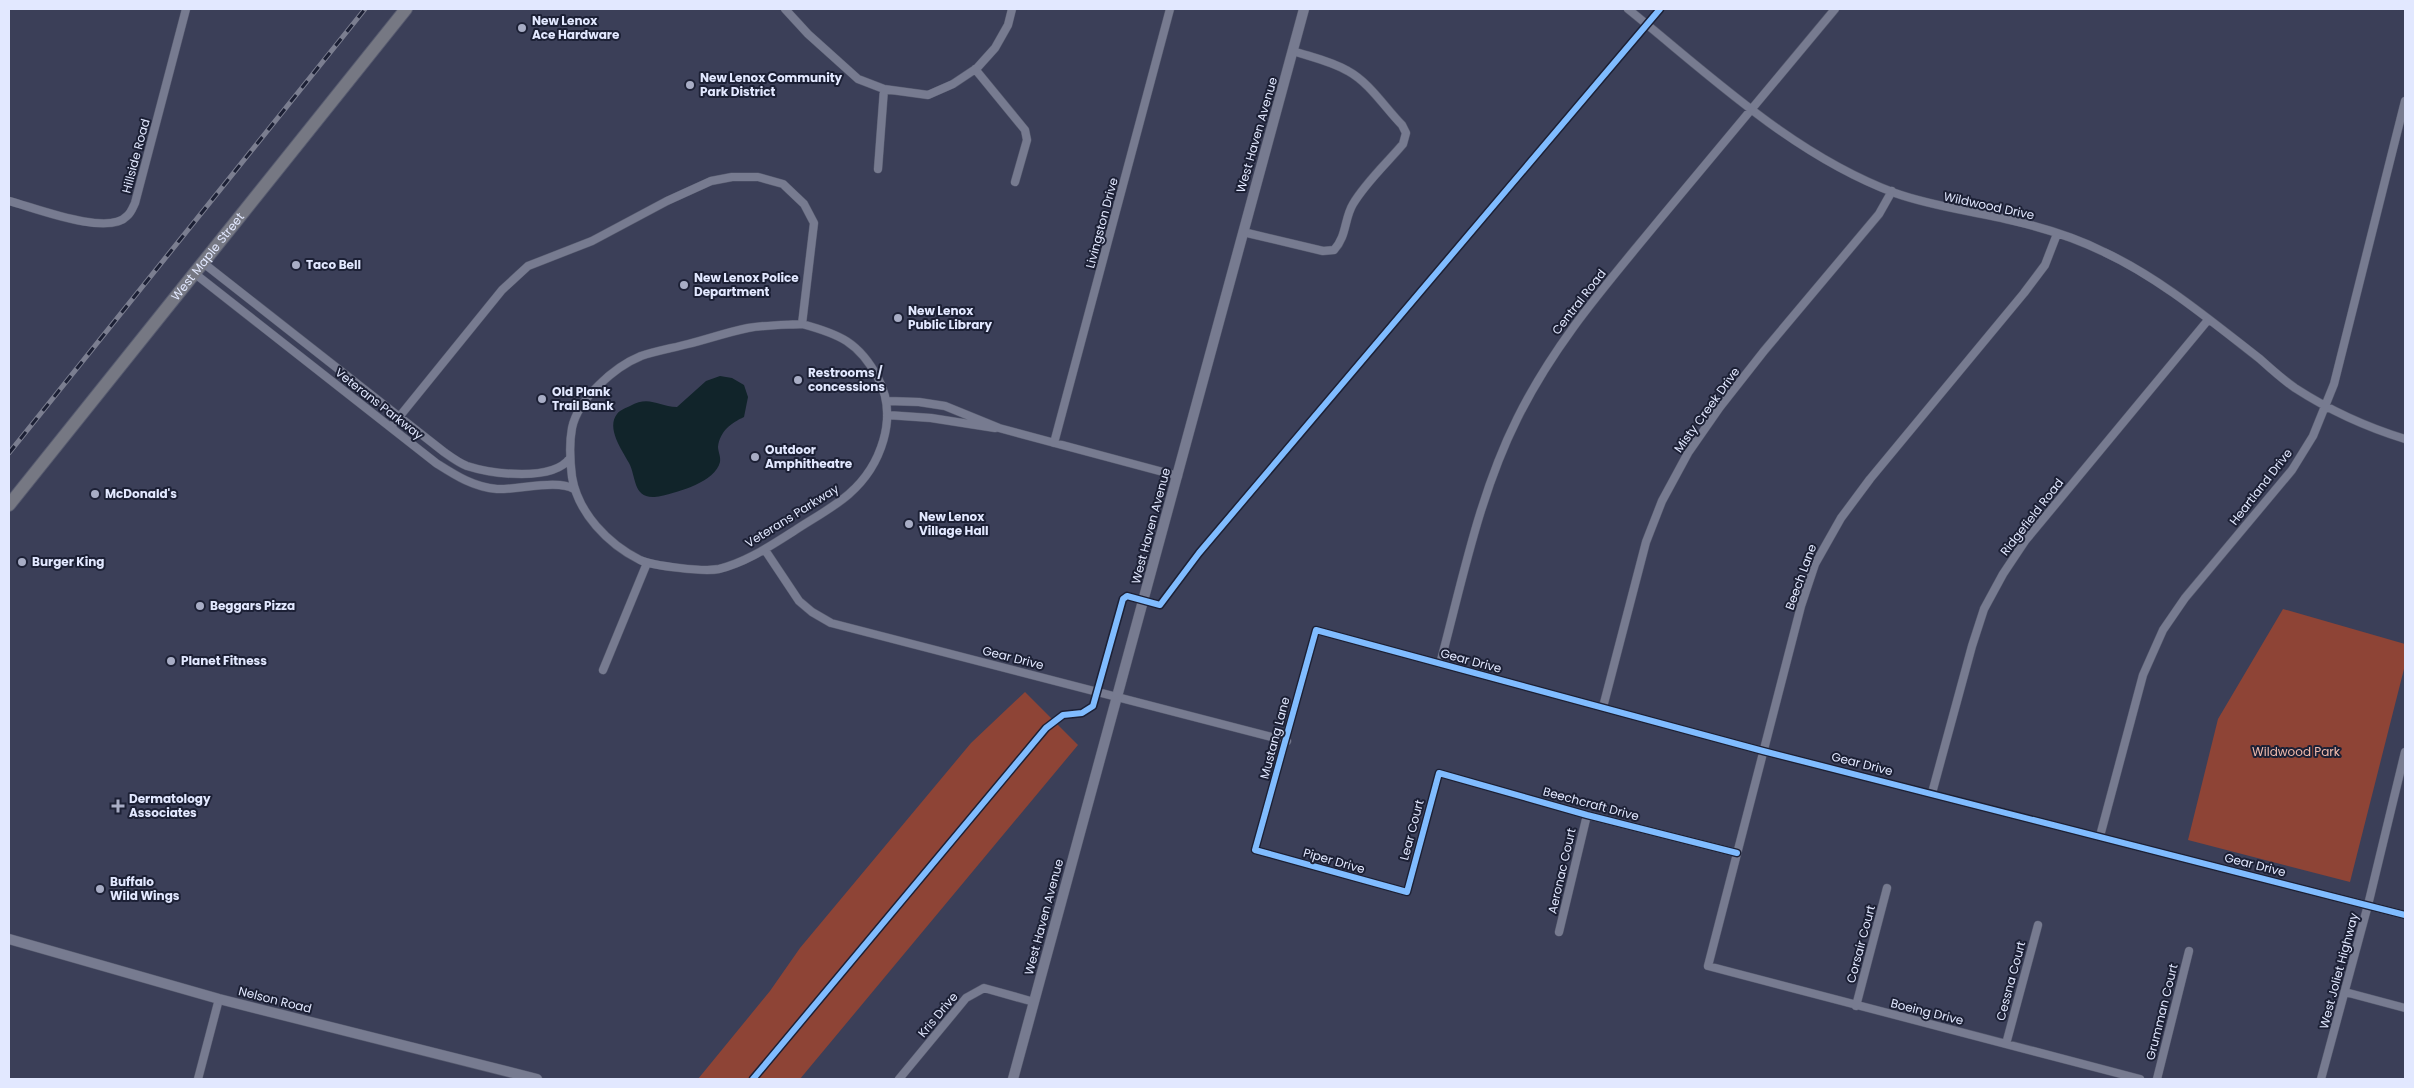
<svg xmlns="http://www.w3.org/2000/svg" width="2414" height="1088" font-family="Poppins,sans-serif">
	<rect width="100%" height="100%" fill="#3b3f58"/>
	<path fill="#8e4436" d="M2283,609L2405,644V665L2350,882L2188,840L2218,719Z
		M1025,692L1078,745L800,1079H698L770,991L800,948L971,743Z"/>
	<path fill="#11242a" d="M720,376L732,378L744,385L748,397L744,417C731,423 720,431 718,447C718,451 721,457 720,462C715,482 679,492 661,496C632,502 637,478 629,463C622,450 606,428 617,414C620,410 626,408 630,406C650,395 658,407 677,407L706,381Z"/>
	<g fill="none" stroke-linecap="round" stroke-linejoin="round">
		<defs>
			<path id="minor" d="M785,9L808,34L858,79L884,89L928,95L953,84L977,68L995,48L1008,25L1012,9
				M1628,9C1711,76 1793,155 1895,193C1934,207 1974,211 2014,221C2044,228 2076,238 2104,252C2160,278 2211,321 2260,359C2271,369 2282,379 2295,388C2329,410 2366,427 2405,439
				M975,69L1025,130L1027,140L1015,182
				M878,169L884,89
				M9,201C33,207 108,237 127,216C131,213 133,207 135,203L186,9
				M1243,232L1323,251L1334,250C1347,236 1344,219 1353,204C1366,182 1387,163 1403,144L1406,133L1402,125C1385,108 1370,83 1348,71C1331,61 1311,57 1293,51
				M2057,234L2045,265L2024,293L1870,479L1841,518L1815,564L1801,606L1708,966L2140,1079
				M202,262L444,452C451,457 459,463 467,466C492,474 553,482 570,458
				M194,273L436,463C455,475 473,487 497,489C518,490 558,479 574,489
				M802,324C839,334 859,342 878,378C899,417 881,466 849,494C833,508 812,519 794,531C770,546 747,562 719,569C704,572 653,566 640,560C608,544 578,513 572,477C570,461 569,444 572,428C578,399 614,367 641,356C656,351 673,348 688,344C708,339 728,332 748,328C766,325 784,325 802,324Z
				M888,401L919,402L945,406L999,428L1178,476
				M887,415L931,418L995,428
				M391,427L502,290L528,266L592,241L667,201L711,181L732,177H758L783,184L804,204L814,223L802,324
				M1054,443L1170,9
				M765,550L799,601L812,612L831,623L1287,741
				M1440,664C1462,582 1479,495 1517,419C1555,342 1606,285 1660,219C1718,149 1776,79 1835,9
				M603,670L647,563
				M1603,707L1646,542L1662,501L1688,453L1720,407L1764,351L1879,214L1892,191
				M1932,793L1972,646L1984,609L2003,574L2025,541L2208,320
				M2100,836L2143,675L2163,630L2185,598L2292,470L2313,436L2334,384L2405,101
				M1737,853L1587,815L1439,773L1407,892L1255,850L1316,630L1763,751L2405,915
				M1559,932L1587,815
				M2345,992L2405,1008
				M1856,1006L1887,888
				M2006,1044L2038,925
				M198,1079L219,999
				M899,1079L966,998L984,988L1034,1002
				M2157,1079L2189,951
				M2321,1079L2368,905L2405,752"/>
			<path id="tertiary" d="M9,939L219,999L537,1079
				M1013,1079L1304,9"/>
			<g id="primary">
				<path id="s1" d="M9,505L406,9"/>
			</g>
		</defs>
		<use href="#minor" stroke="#575b6f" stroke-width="9"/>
		<use href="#tertiary" stroke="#575b6f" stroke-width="11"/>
		<use href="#primary" stroke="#575b6f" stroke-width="14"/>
		<use href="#minor" stroke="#777b90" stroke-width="8"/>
		<use href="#tertiary" stroke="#777b90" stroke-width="10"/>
		<use href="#primary" stroke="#767883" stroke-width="12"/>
		<defs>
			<path id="rail" d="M9,453L365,9"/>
		</defs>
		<use href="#rail" stroke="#7b7e90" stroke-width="5"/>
		<use href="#rail" stroke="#1c2035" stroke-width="3" stroke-dasharray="9" stroke-linecap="butt"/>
		<defs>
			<path id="cycleway" d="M1737,853L1587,815L1439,773L1407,892L1255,850L1316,630L1763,751L2405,915
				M753,1079L1046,728L1063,715L1082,713L1093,706L1123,599L1127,596L1160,605L1199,553L1660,9"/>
		</defs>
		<use href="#cycleway" stroke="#1c2035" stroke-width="9"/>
		<use href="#cycleway" stroke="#80bcff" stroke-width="6"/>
	</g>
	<g fill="#a8adc5" stroke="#1c2035" stroke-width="2">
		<circle cx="522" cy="28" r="5"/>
		<circle cx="690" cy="85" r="5"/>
		<circle cx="296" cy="265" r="5"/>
		<circle cx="684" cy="285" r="5"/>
		<circle cx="898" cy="318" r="5"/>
		<circle cx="798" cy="380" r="5"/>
		<circle cx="542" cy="399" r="5"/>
		<circle cx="755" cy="457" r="5"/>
		<circle cx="95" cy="494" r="5"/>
		<circle cx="909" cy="524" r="5"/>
		<circle cx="22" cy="562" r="5"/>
		<circle cx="200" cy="606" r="5"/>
		<circle cx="171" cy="661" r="5"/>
		<path d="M115.5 798.5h5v5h5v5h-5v5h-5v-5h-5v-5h5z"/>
		<circle cx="100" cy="889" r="5"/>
	</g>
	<g text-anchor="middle" stroke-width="4" stroke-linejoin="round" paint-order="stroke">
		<g font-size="12" font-weight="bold" fill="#e2e8ff" stroke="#1c2035" text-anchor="start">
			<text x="532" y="25">New Lenox<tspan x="532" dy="14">Ace Hardware</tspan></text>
			<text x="700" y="82">New Lenox Community<tspan x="700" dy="14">Park District</tspan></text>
			<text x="306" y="269">Taco Bell</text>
			<text x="694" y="282">New Lenox Police<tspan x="694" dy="14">Department</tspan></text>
			<text x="908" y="315">New Lenox<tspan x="908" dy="14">Public Library</tspan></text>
			<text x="808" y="377">Restrooms /<tspan x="808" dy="14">concessions</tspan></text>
			<text x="552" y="396">Old Plank<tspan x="552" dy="14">Trail Bank</tspan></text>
			<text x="765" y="454">Outdoor<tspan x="765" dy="14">Amphitheatre</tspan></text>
			<text x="105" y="498">McDonald's</text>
			<text x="919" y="521">New Lenox<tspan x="919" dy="14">Village Hall</tspan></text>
			<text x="32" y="566">Burger King</text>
			<text x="210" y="610">Beggars Pizza</text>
			<text x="181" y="665">Planet Fitness</text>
			<text x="129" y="803">Dermatology<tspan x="129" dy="14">Associates</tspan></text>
			<text x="110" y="886">Buffalo<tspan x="110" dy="14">Wild Wings</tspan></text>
		</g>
		<g font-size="12" fill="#e2e8ff" stroke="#1c2035">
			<text transform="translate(1257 135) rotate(-74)" y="4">West Haven Avenue</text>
			<text transform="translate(136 156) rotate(-75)" y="4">Hillside Road</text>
			<text transform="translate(1989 206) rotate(12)" y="4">Wildwood Drive</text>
			<text transform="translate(1102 223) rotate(-75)" y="4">Livingston Drive</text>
			<text dy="4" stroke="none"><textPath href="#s1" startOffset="318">West Maple Street</textPath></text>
			<text transform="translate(1579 302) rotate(-52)" y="4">Central Road</text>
			<text transform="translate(379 404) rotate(38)" y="4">Veterans Parkway</text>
			<text transform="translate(1707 410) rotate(-54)" y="4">Misty Creek Drive</text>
			<text transform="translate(2261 487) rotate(-52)" y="4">Heartland Drive</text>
			<text transform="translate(792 516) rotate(-32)" y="4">Veterans Parkway</text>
			<text transform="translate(2032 517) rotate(-52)" y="4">Ridgefield Road</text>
			<text transform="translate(1151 526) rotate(-75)" y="4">West Haven Avenue</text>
			<text transform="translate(1801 577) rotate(-70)" y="4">Beech Lane</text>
			<text transform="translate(1013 658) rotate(14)" y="4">Gear Drive</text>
			<text transform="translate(1471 661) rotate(15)" y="4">Gear Drive</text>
			<text transform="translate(1275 738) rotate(-75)" y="4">Mustang Lane</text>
			<text transform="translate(1862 764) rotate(14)" y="4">Gear Drive</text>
			<text transform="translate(1591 804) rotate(15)" y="4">Beechcraft Drive</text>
			<text transform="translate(1412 830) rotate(-75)" y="4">Lear Court</text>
			<text transform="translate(1334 861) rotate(16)" y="4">Piper Drive</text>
			<text transform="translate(2255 865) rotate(14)" y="4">Gear Drive</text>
			<text transform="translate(1562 871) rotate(-77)" y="4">Aeronac Court</text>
			<text transform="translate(1044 917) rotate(-75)" y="4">West Haven Avenue</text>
			<text transform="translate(1861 944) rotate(-75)" y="4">Corsair Court</text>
			<text transform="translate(2339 971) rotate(-75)" y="4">West Joliet Highway</text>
			<text transform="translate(2011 981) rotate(-75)" y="4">Cessna Court</text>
			<text transform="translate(275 1000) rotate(14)" y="4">Nelson Road</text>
			<text transform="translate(1927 1012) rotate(14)" y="4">Boeing Drive</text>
			<text transform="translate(2162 1012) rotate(-76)" y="4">Grumman Court</text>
			<text transform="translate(938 1015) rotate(-50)" y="4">Kris Drive</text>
		</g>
		<g font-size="12" fill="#f1bbad" stroke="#1c2035">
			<text x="2296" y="756">Wildwood Park</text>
		</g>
	</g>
	<rect width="2414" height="1088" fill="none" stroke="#e2e8ff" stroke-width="20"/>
</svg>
